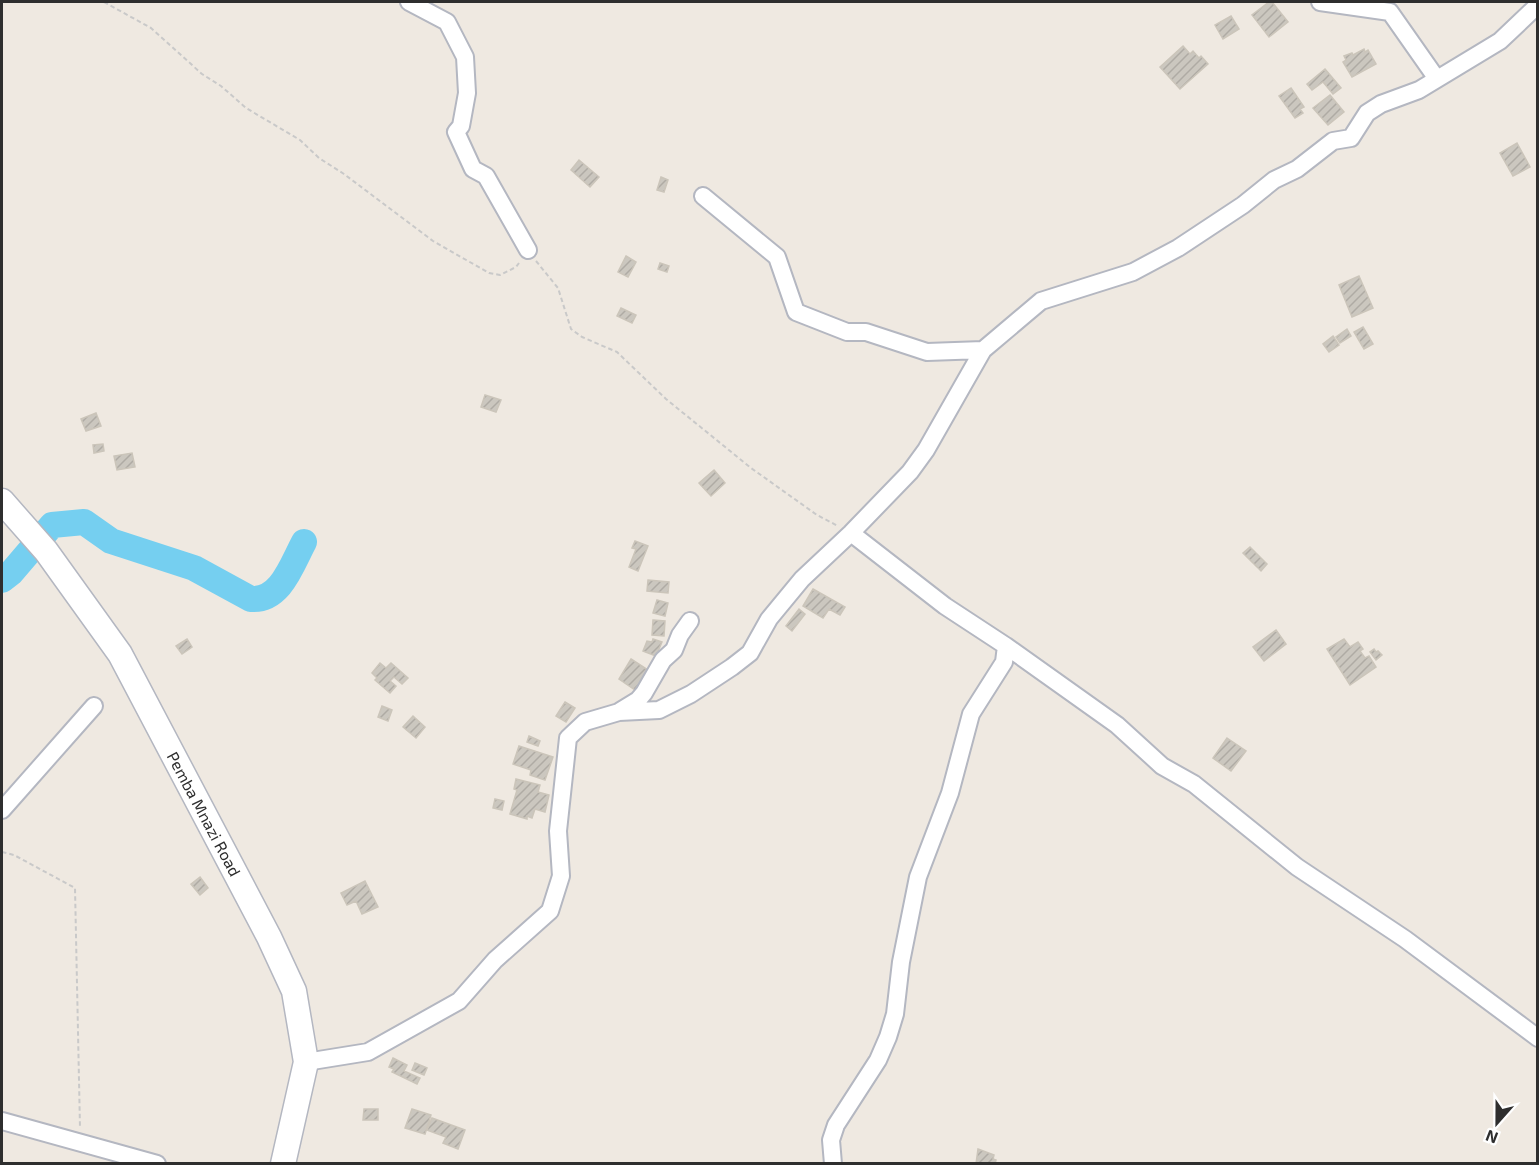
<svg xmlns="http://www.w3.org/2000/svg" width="1539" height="1165" font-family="'Exo 2',sans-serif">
	<defs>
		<pattern id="building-hatch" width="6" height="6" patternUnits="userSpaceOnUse" patternTransform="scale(1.5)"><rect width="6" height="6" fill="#cbc7bf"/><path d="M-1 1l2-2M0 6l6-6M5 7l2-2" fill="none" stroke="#afaba4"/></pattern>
	</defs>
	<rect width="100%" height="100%" fill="#efe9e1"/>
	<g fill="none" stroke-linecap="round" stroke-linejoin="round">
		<path stroke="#75cff0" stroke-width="26" d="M2,580L11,573L52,525L84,522L111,541L194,568L251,599C281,601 292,564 304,542"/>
	</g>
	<path fill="url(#building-hatch)" stroke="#cbc5ba" stroke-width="1.5" d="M1269,2H1272L1288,22L1269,37L1252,15Z
		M1231,16L1239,29L1223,39L1215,25Z
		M1183,46L1190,54L1193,51L1199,58L1201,56L1208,64L1180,89L1160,67Z
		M1364,49L1365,52L1368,50L1376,64L1352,77L1343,62L1346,60L1344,56L1352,53L1353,55Z
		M1325,69L1341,88L1333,94L1323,82L1312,90L1307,84Z
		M1291,88L1304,107L1300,109L1303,113L1295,118L1279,96Z
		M1330,95L1344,112L1328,125L1313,108Z
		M1517,143L1530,167L1513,176L1500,153Z
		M579,160L599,177L590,187L571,170Z
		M661,177L668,180L664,192L657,190Z
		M626,256L636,262L628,277L618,272Z
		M660,263L669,266L667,272L658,269Z
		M1359,276L1373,308L1352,317L1339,285Z
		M621,308L636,315L632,323L617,316Z
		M1363,327L1373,344L1364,349L1354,332Z
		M1347,329L1351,336L1340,343L1336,337Z
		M1333,336L1339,345L1329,352L1323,344Z
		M485,395L501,400L496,412L481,407Z
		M96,413L101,426L86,431L81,419Z
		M103,444L104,451L94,453L93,445Z
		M132,453L135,467L117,470L114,456Z
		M714,470L725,483L711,496L699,483Z
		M635,541L648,546L638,571L629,567L636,549L632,548Z
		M1250,547L1267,564L1261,571L1243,553Z
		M648,580L669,582L668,593L647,591Z
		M813,589L845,607L840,615L829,609L823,618L803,606Z
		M657,600L668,603L665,616L653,613Z
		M799,609L805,614L792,631L786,626Z
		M653,620L665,621L664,636L652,635Z
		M1276,630L1286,644L1264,661L1253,647Z
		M187,639L192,647L182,654L176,646Z
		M653,639L662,642L656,656L643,651L647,641L652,642Z
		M1344,639L1350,647L1358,642L1363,649L1360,651L1365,658L1369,656L1376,667L1350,685L1327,649Z
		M1374,649L1376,652L1378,651L1382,655L1376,660L1370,652Z
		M631,659L648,670L635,690L619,679Z
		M380,663L386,668L391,663L408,678L402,684L394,677L390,681L396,686L390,693L375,680L377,678L372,673Z
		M565,702L575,708L566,722L556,716Z
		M382,706L392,710L388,721L378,717Z
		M413,716L425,727L416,738L403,727Z
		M529,736L540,741L538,746L527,742Z
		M1227,738L1246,751L1231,771L1213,758Z
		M519,746L553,757L545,780L530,775L531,770L513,764Z
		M516,779L540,785L538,792L549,795L545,812L535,809L532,818L527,816V819L510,814L517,790L514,789Z
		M495,799L504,801L502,810L493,808Z
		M200,877L208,888L200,895L191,884Z
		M365,881L378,907L362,914L356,901L347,905L341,893Z
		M393,1058L407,1065L404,1071L420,1078L417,1084L392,1072L394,1069L389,1067Z
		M415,1063L427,1068L424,1075L412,1070Z
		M364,1109H378V1120H363Z
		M412,1109L431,1115L425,1134L405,1128Z
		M432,1118L465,1130L458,1149L443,1143L446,1137L427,1130Z
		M978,1149L994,1155L993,1159L996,1160L995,1164H976Z"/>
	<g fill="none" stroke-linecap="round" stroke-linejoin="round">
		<defs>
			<path id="minor" d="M409,2L447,22L465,57L467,93L461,126L456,132L473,169L486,176L528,250
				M1320,2L1390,12L1437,79
				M703,196L777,257L796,312L847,332H866L927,352L983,350
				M851,533L945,606L1006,646L1117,725L1162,766L1194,784L1297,867L1405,939L1538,1038
				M620,711L638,700L644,693L663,660L674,650L680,635L690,621
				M2,810L94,706
				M306,1062L368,1052L459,1001L495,960L550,911L561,876L558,831L568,738L585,722L619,712L659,710L691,694L732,667L750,653L769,619L802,579L851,533L910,472L926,450L983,350L1041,301L1133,272L1178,248L1243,205L1274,180L1297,169L1333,141L1351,138L1367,113L1381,104L1419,90L1500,41L1538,5
				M2,1121L157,1164
				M833,1164L831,1140L836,1125L878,1060L888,1037L895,1014L901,962L918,877L950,793L971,714L1004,662L1006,646"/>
			<path id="secondary" d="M2,501L46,551L120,654L269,937L294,991L306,1062L283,1164"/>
		</defs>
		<use href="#minor" stroke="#b4b7c1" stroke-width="20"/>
		<use href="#secondary" stroke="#b4b7c1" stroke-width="27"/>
		<path stroke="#c9c9c9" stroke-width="2" stroke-dasharray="4.5 3" stroke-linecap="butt" d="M104,2L151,28L202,74L221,86L246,108L300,140L319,158L344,174L433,241L489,273L500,275L516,267L519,263
			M536,261L558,288L571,329L582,337L617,352L666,399L751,468L817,515L838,526
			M2,852L14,855L75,888L80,1128"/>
		<use href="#minor" stroke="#fff" stroke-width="16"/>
		<use href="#secondary" stroke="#fff" stroke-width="24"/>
	</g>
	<g text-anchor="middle" stroke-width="5" stroke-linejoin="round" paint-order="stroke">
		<g font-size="16" fill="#2e2e2e" stroke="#fff">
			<text transform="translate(204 814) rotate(62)" y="6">Pemba Mnazi Road</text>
		</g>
	</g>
	<rect width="1539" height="1165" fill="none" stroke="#2e2e2e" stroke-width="6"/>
	<g transform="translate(1497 1123) rotate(201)" stroke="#ffffff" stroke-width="4.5" paint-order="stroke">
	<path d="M0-4.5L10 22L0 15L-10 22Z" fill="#2e2e2e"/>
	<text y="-9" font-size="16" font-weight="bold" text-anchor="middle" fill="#2e2e2e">N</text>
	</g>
</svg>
